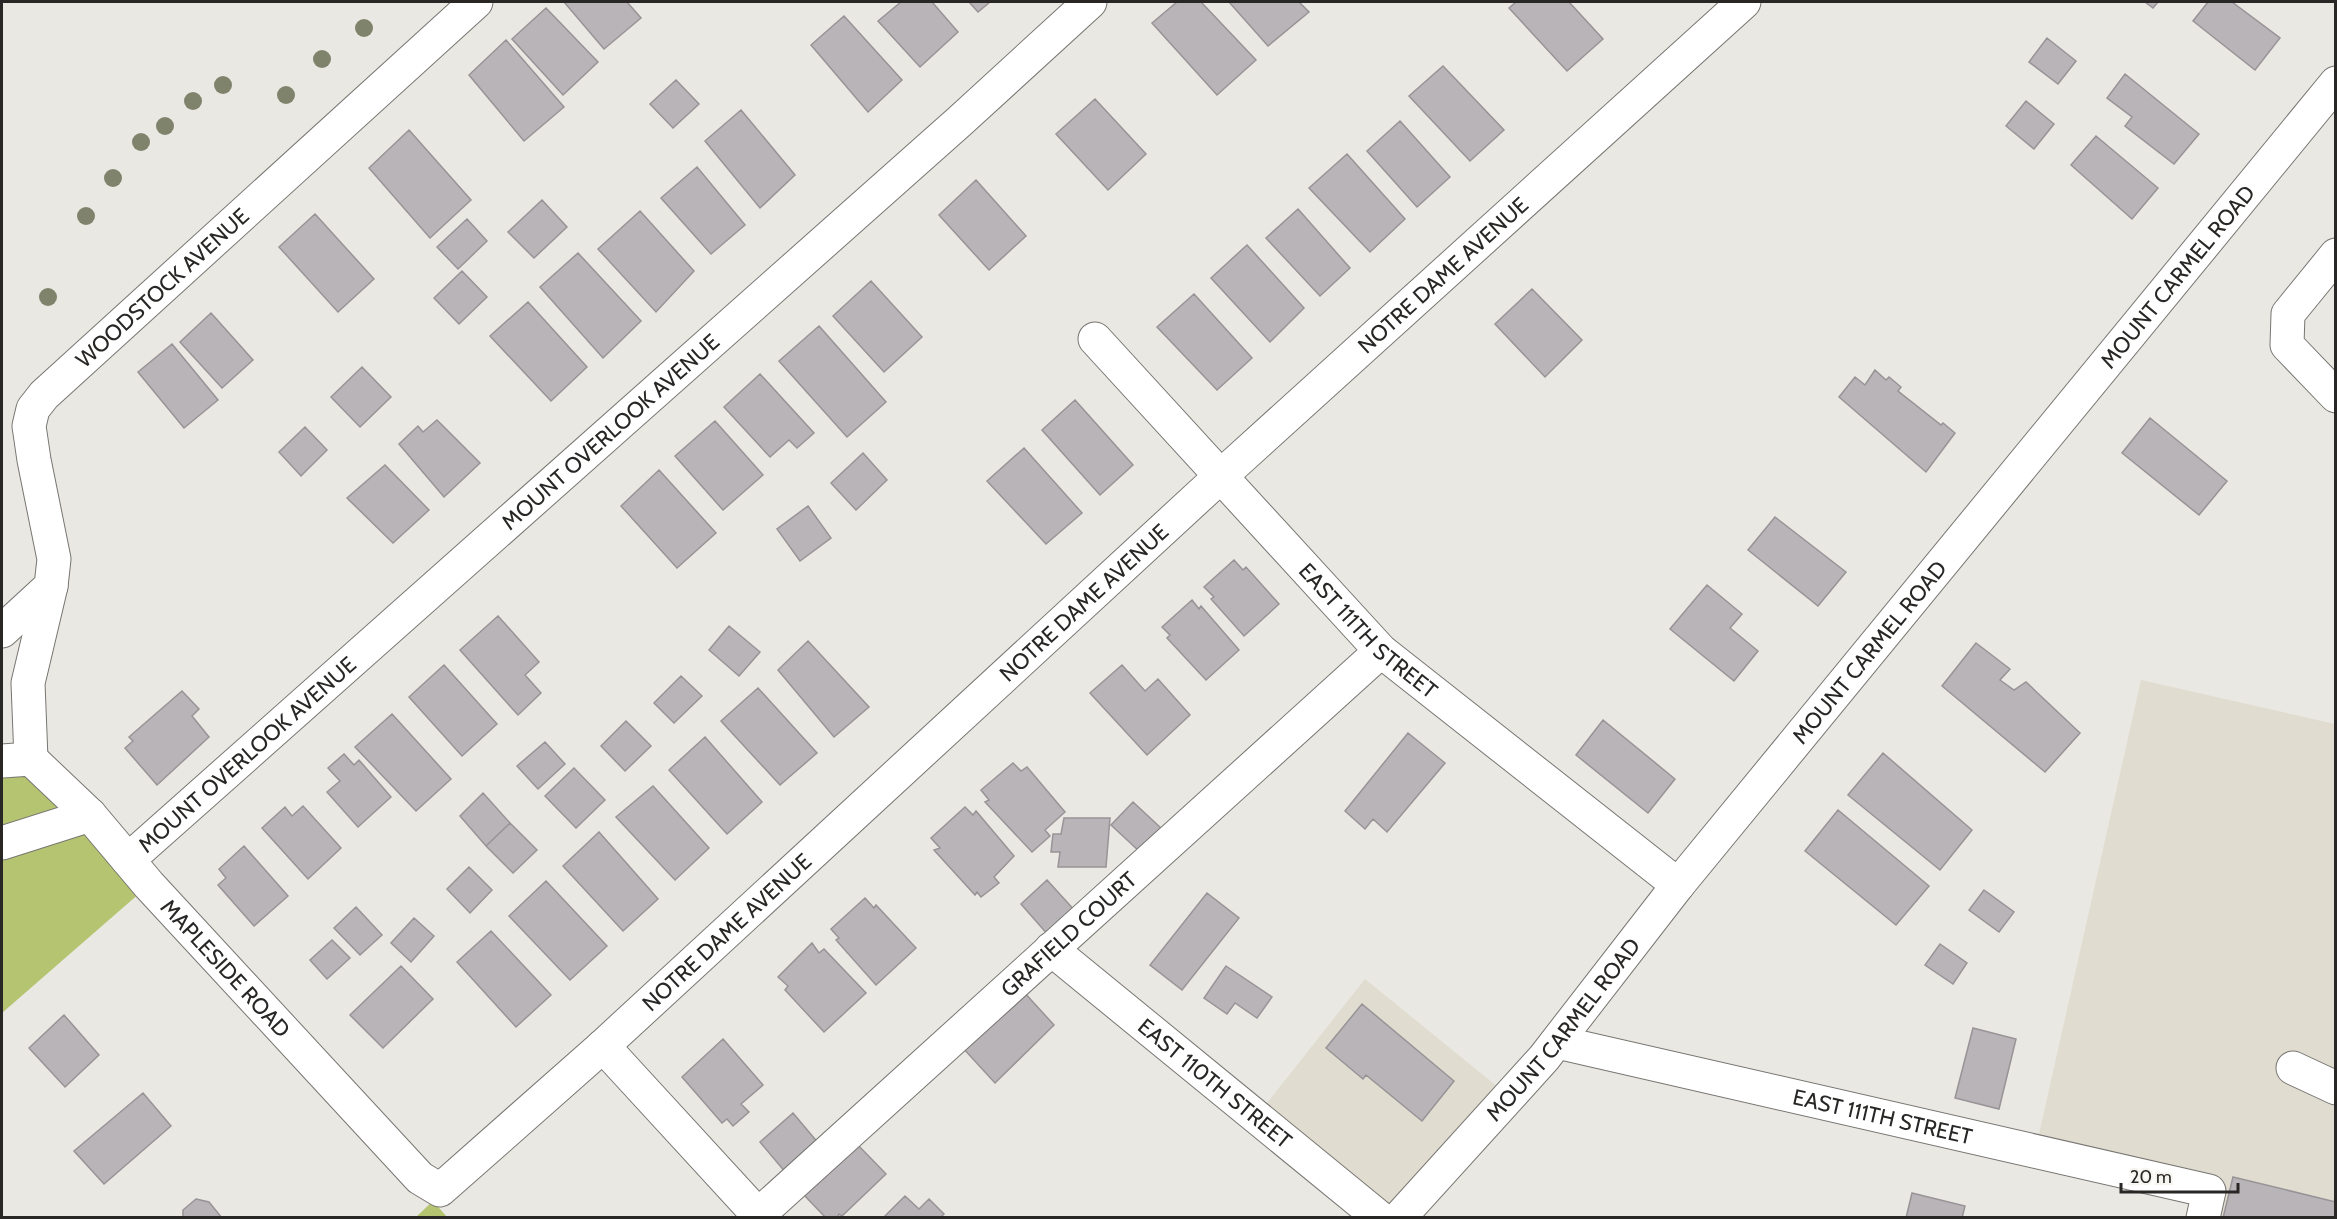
<svg xmlns="http://www.w3.org/2000/svg" width="2337" height="1219" font-family="Cabin,sans-serif">
	<rect width="100%" height="100%" fill="#eae8e3"/>
	<path fill="#e1dcd0" d="M2141,680L2335,724V1217H2203L2209,1192L2035,1152Z
		M1365,979L1509,1096L1399,1217L1256,1117Z"/>
	<path fill="#b5c470" d="M31,759L149,885L2,1013V761Z
		M433,1201L447,1217L415,1218Z"/>
	<path fill="#b9b4b8" stroke="#979396" stroke-width="1.5" d="M564,2H627L641,18L604,49Z
		M901,2H932L958,32L920,67L878,21Z
		M969,2H990L978,12Z
		M1177,2H1201L1256,60L1217,95L1152,23Z
		M1229,2H1299L1309,12L1268,46Z
		M1516,2H1569L1603,39L1567,71L1509,8Z
		M2145,2H2158L2153,8Z
		M2208,2H2232L2280,38L2255,70L2193,21Z
		M546,8L598,62L563,95L512,39Z
		M844,16L902,80L868,112L811,45Z
		M2047,38L2076,61L2058,84L2029,62Z
		M506,40L564,107L524,141L469,75Z
		M1443,66L1504,130L1470,161L1409,96Z
		M2125,74L2199,134L2174,164L2125,126L2132,117L2107,98Z
		M676,80L699,104L673,128L650,104Z
		M1095,99L1146,154L1108,190L1056,134Z
		M2026,101L2054,124L2034,149L2006,126Z
		M741,110L795,175L760,208L705,141Z
		M1400,121L1450,177L1417,207L1367,151Z
		M409,130L471,200L430,238L369,168Z
		M2096,136L2158,188L2132,219L2071,165Z
		M1347,154L1405,219L1370,252L1309,188Z
		M697,167L745,225L711,254L661,198Z
		M976,180L1026,236L989,270L939,215Z
		M542,200L567,227L534,258L508,232Z
		M1298,209L1350,268L1320,296L1266,238Z
		M640,211L694,271L656,312L598,249Z
		M315,214L374,279L338,312L279,247Z
		M467,219L487,241L458,269L437,247Z
		M1247,245L1304,308L1270,342L1211,278Z
		M578,253L641,321L603,358L540,287Z
		M462,271L487,297L459,324L434,298Z
		M871,281L922,337L884,372L833,316Z
		M1532,289L1582,340L1545,377L1495,324Z
		M1194,294L1252,358L1217,390L1157,327Z
		M528,302L587,367L551,401L490,336Z
		M211,313L253,360L222,388L180,342Z
		M819,326L886,402L847,437L779,361Z
		M172,344L218,400L184,428L138,372Z
		M362,367L391,397L360,427L331,397Z
		M1875,370L1886,380L1889,377L1901,387L1898,391L1941,425L1943,423L1955,433L1926,472L1839,397L1855,377L1865,385Z
		M760,374L814,433L797,448L789,440L770,457L724,407Z
		M1075,400L1133,465L1100,495L1042,430Z
		M2150,418L2227,481L2199,515L2122,453Z
		M437,420L480,463L444,497L399,444L418,426L423,432Z
		M715,421L763,475L723,510L675,456Z
		M305,427L327,450L301,476L279,452Z
		M1024,448L1082,513L1046,544L987,481Z
		M863,453L887,480L856,510L831,483Z
		M385,465L429,510L393,543L347,498Z
		M659,470L716,533L677,568L621,506Z
		M808,506L831,538L800,561L777,529Z
		M1775,517L1846,572L1818,606L1748,550Z
		M1234,560L1243,570L1246,567L1279,604L1244,636L1211,599L1214,597L1204,587Z
		M1707,585L1742,614L1730,628L1758,651L1734,681L1670,629Z
		M1192,600L1199,609L1201,606L1239,650L1206,680L1167,638L1170,635L1162,627Z
		M498,616L539,662L525,675L541,693L518,715L460,650Z
		M729,626L760,652L739,676L709,650Z
		M808,641L869,707L834,737L778,670Z
		M1976,643L2010,669L2000,680L2014,690L2026,682L2080,733L2045,772L1942,686Z
		M444,665L497,724L462,756L409,697Z
		M1122,665L1145,691L1158,679L1190,715L1147,755L1090,693Z
		M681,676L702,696L674,723L654,703Z
		M758,688L817,753L780,785L721,721Z
		M182,691L199,709L192,716L209,737L157,785L125,748L133,741L129,737Z
		M392,714L451,779L416,811L355,747Z
		M1603,720L1675,779L1648,813L1576,755Z
		M626,721L651,746L625,771L601,746Z
		M1408,733L1445,763L1387,832L1373,819L1365,829L1345,811Z
		M705,737L762,802L727,834L669,770Z
		M545,742L565,764L538,789L517,766Z
		M1883,753L1972,830L1940,870L1848,795Z
		M344,754L354,765L359,760L391,797L358,827L327,792L340,781L328,768Z
		M1013,763L1021,771L1027,767L1065,812L1045,830L1050,836L1032,852L985,802L989,800L981,790Z
		M574,768L605,800L576,828L545,796Z
		M653,786L709,848L675,880L616,817Z
		M483,793L510,823L486,846L460,816Z
		M1133,802L1162,829L1140,852L1111,825Z
		M303,806L341,848L308,879L262,828L285,807L292,816Z
		M965,807L973,815L976,811L1014,856L994,877L999,883L981,897L977,892L975,895L934,850L940,848L931,838Z
		M1838,810L1929,886L1896,925L1805,851Z
		M1064,818H1110L1106,867H1058L1060,852H1051L1053,834H1061Z
		M510,823L537,850L513,873L486,846Z
		M599,832L658,899L623,931L563,866Z
		M244,846L288,896L254,926L218,885L226,878L219,869Z
		M469,867L492,890L470,913L447,889Z
		M1047,880L1076,912L1049,936L1021,904Z
		M546,881L607,946L570,980L509,916Z
		M1984,890L2014,912L1999,932L1969,910Z
		M1207,893L1239,918L1182,990L1150,965Z
		M865,898L874,908L876,905L916,948L876,985L836,940L839,938L831,929Z
		M356,907L382,935L360,955L334,928Z
		M414,918L434,936L411,962L391,943Z
		M491,931L551,995L516,1027L457,962Z
		M332,940L350,958L327,979L310,960Z
		M812,943L819,953L824,949L866,993L824,1032L785,990L788,986L778,977Z
		M1940,944L1967,963L1953,984L1925,965Z
		M401,966L433,999L383,1048L350,1015Z
		M1226,966L1272,997L1257,1018L1235,1003L1227,1014L1204,998Z
		M1022,990L1054,1025L995,1083L962,1047Z
		M1362,1004L1454,1081L1422,1121L1366,1075L1363,1079L1326,1048Z
		M64,1015L99,1055L65,1087L29,1048Z
		M1973,1028L2016,1039L1999,1109L1955,1098Z
		M723,1039L763,1085L741,1104L749,1112L733,1126L727,1119L722,1123L682,1077Z
		M143,1093L171,1126L104,1184L74,1151Z
		M793,1113L819,1144L786,1173L760,1142Z
		M855,1142L886,1174L842,1216L839,1214L837,1218H826L804,1195Z
		M2233,1177L2336,1202V1218H2223Z
		M1912,1193L1965,1206L1962,1218H1906Z
		M905,1196L919,1209L929,1199L944,1214L940,1218H883Z
		M196,1199L209,1202L222,1218H183V1210Z"/>
	<g fill="none" stroke-linecap="round" stroke-linejoin="round">
		<defs>
			<g id="minor">
				<path d="M2336,255L2288,314L2287,345L2336,396"/>
				<path id="s1" d="M1095,339L1381,651L1678,885"/>
				<path id="s2" d="M2,631L51,586L54,559L34,460L29,426L33,409L44,395L476,2"/>
				<path d="M31,759L28,683L51,586"/>
				<path id="s3" d="M2,761L31,759L90,815L149,885L420,1178L440,1190L603,1046L1222,475L1744,2"/>
				<path d="M2,843L90,815"/>
				<path id="s4" d="M128,860L960,121L1090,2"/>
				<path id="s5" d="M1051,949L1380,1218"/>
				<path id="s6" d="M1557,1042L2209,1191L2203,1218"/>
				<path d="M603,1046L761,1218"/>
				<path d="M2293,1068L2336,1088"/>
				<path id="s7" d="M755,1218L1381,651"/>
				<path id="s8" d="M1399,1218L1544,1058L1678,885L2336,83"/>
			</g>
		</defs>
		<use href="#minor" stroke="#787672" stroke-width="35"/>
		<use href="#minor" stroke="#fff" stroke-width="33"/>
	</g>
	<g fill="#80836c">
		<circle cx="364" cy="28" r="9"/>
		<circle cx="322" cy="59" r="9"/>
		<circle cx="223" cy="85" r="9"/>
		<circle cx="286" cy="95" r="9"/>
		<circle cx="193" cy="101" r="9"/>
		<circle cx="165" cy="126" r="9"/>
		<circle cx="141" cy="142" r="9"/>
		<circle cx="113" cy="178" r="9"/>
		<circle cx="86" cy="216" r="9"/>
		<circle cx="48" cy="297" r="9"/>
	</g>
	<g text-anchor="middle" stroke-width="4.5" stroke-linejoin="round" paint-order="stroke">
		<g font-size="22" fill="#282725" stroke="#f7f5f0">
			<text dy="8" stroke="none"><textPath href="#s3" startOffset="1982">NOTRE DAME AVENUE</textPath></text>
			<text dy="8" stroke="none"><textPath href="#s8" startOffset="1222">MOUNT CARMEL ROAD</textPath></text>
			<text dy="8" stroke="none"><textPath href="#s2" startOffset="424">WOODSTOCK AVENUE</textPath></text>
			<text dy="8" stroke="none"><textPath href="#s4" startOffset="645">MOUNT OVERLOOK AVENUE</textPath></text>
			<text dy="8" stroke="none"><textPath href="#s3" startOffset="1496">NOTRE DAME AVENUE</textPath></text>
			<text dy="8" stroke="none"><textPath href="#s1" startOffset="400">EAST 111TH STREET</textPath></text>
			<text dy="8" stroke="none"><textPath href="#s8" startOffset="736">MOUNT CARMEL ROAD</textPath></text>
			<text dy="8" stroke="none"><textPath href="#s4" startOffset="159">MOUNT OVERLOOK AVENUE</textPath></text>
			<text dy="8" stroke="none"><textPath href="#s3" startOffset="1010">NOTRE DAME AVENUE</textPath></text>
			<text dy="8" stroke="none"><textPath href="#s7" startOffset="423">GRAFIELD COURT</textPath></text>
			<text dy="8" stroke="none"><textPath href="#s3" startOffset="315">MAPLESIDE ROAD</textPath></text>
			<text dy="8" stroke="none"><textPath href="#s8" startOffset="250">MOUNT CARMEL ROAD</textPath></text>
			<text dy="8" stroke="none"><textPath href="#s5" startOffset="212">EAST 110TH STREET</textPath></text>
			<text dy="8" stroke="none"><textPath href="#s6" startOffset="334">EAST 111TH STREET</textPath></text>
		</g>
	</g>
	<rect width="2337" height="1219" fill="none" stroke="#282725" stroke-width="6"/>
	<path d="M2121 1183v9h117v-9" fill="none" stroke="#282725" stroke-width="3"/>
	<text x="2130" y="1183" font-size="18" fill="#282725" stroke="#f7f5f0" stroke-width="4.5" paint-order="stroke">20 m</text>
</svg>
